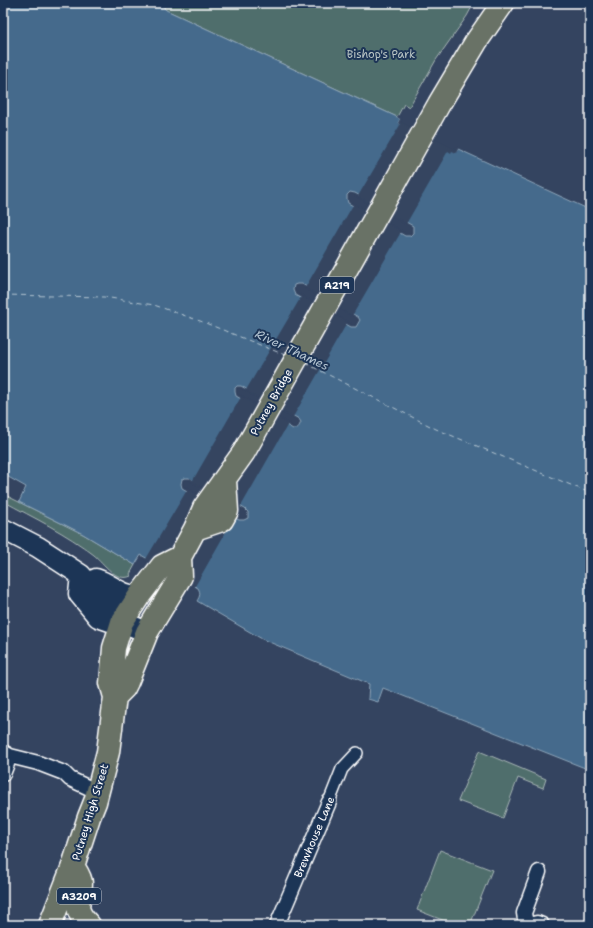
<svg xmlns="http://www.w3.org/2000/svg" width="593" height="928" font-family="'Shantell Sans',sans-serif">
	<rect width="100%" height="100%" fill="#344460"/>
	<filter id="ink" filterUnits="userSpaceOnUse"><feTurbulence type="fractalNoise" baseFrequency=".025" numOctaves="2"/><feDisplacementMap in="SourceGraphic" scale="8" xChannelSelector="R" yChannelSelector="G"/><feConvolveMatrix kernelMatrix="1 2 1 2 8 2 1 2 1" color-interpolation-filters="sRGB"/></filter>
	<g filter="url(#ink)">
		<path fill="#506e6c" stroke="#a8b6b6" d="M164,3H474L467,16L436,60L409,107L404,104L397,117L166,10L164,8Z
			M3,494L83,534L135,565L130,574L131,576C116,583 104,563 94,555C66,533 34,518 3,501Z
			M479,751L546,779L543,788L518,778L503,818L458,801Z
			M440,850L492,870L470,925H455L417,910Z"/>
		<path fill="#446b8c" stroke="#8fa6ba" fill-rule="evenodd" d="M3,3H164V8L166,10L397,117L400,119L398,123L456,152L458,149L590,210V770L383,688L378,702L368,699L369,684L262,639L197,601C200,596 201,593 198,588L141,555L135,565L83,534L19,502L26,487L3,474ZM350,192L355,193L413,226V233L410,236H405L348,203L347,199V195ZM297,284H302L358,317L360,320L356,327H351L295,295L293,290L294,285ZM237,386H241L299,419L301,422C299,427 298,429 293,429L236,396L235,392V388ZM185,478H189L245,509L248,512V518L244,520H239L182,488L181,484L182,479Z"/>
		<path fill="#344460" d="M398,115L402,118L401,123L455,150L457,147H459L456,153L452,151L451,153L448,151L406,224L355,195L358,196L400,125L398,123L400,119L397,117Z
			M351,202L404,233L401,232L352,316L305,288L353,205Z
			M298,294L351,324L347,323L293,417L295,419L243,389V388L246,390L301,297Z
			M239,395L292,426L288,424L240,508L189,480L190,478L193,480L241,397L239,396Z
			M185,487L238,517L235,516L194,588L143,559H146L187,490L184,488Z"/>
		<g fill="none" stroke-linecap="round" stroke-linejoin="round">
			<path stroke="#b4c4d1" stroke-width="1" stroke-dasharray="5 4" stroke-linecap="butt" d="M3,295L104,297L154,305L203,322L285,355
				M305,363L436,429L590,493"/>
			<defs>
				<path id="pedestrian" d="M329,802L342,769L357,753"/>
				<path id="minor" d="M3,752L10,756L38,763L64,773L70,779L98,792
					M3,774L10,756
					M277,925L329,802
					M529,925L525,919L524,913L539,872
					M529,925L537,923L542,925"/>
				<path id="secondary" d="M3,529L38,547L81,575L91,587L116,607L122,622
					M81,575L79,594L98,617L110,621L122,622L147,632
					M96,579C112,584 120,596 139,596"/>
				<path id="primary" d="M195,529L222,520L227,511L225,480
					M115,697L111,683L114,648L122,622L139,596L162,566L180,557
					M73,866C76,871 81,878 81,883C81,904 71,907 89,925
					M50,925L73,866L89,817L95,802L108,752L115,697L124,688L127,682L147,632L181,576L180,557L195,529L204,508L244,452L439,104L476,42L503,3"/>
			</defs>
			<use href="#pedestrian" stroke="#fff" stroke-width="14"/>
			<use href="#minor" stroke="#fff" stroke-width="17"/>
			<use href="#secondary" stroke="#fff" stroke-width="23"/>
			<use href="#primary" stroke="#fff" stroke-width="25"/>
			<use href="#pedestrian" stroke="#1d3557" stroke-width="11"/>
			<use href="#minor" stroke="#1d3557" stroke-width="14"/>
			<use href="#secondary" stroke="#1d3557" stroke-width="20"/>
			<use href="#primary" stroke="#697266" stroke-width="22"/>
		</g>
	</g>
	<g text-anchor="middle" stroke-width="4" stroke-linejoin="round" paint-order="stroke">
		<g fill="#1d3557" stroke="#bbc2cd" stroke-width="1">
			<rect x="320" y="277" width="34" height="16" rx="3"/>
			<rect x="57" y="888" width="44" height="16" rx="3"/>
		</g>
		<g font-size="10" font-weight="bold" fill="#fff">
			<text x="337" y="289">A219</text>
			<text x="79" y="900">A3209</text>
		</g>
		<g font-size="11" fill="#b9c5c4" stroke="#1d3557">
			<text x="381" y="58">Bishop's Park</text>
		</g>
		<g font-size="11" fill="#fff" stroke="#1d3557">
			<text transform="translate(271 402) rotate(-61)" y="4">Putney Bridge</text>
			<text transform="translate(90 812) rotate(-73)" y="4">Putney High Street</text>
			<text transform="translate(314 837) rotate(-67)" y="4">Brewhouse Lane</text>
		</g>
		<g font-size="12" font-style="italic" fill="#b4c4d1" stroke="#1d3557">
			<text transform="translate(292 350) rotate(25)" y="4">River Thames</text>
		</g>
	</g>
	<rect width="593" height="928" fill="none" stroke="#1d3557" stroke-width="16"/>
	<rect x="8" y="8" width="577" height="912" fill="none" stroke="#fff" stroke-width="1.5" filter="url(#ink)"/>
</svg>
